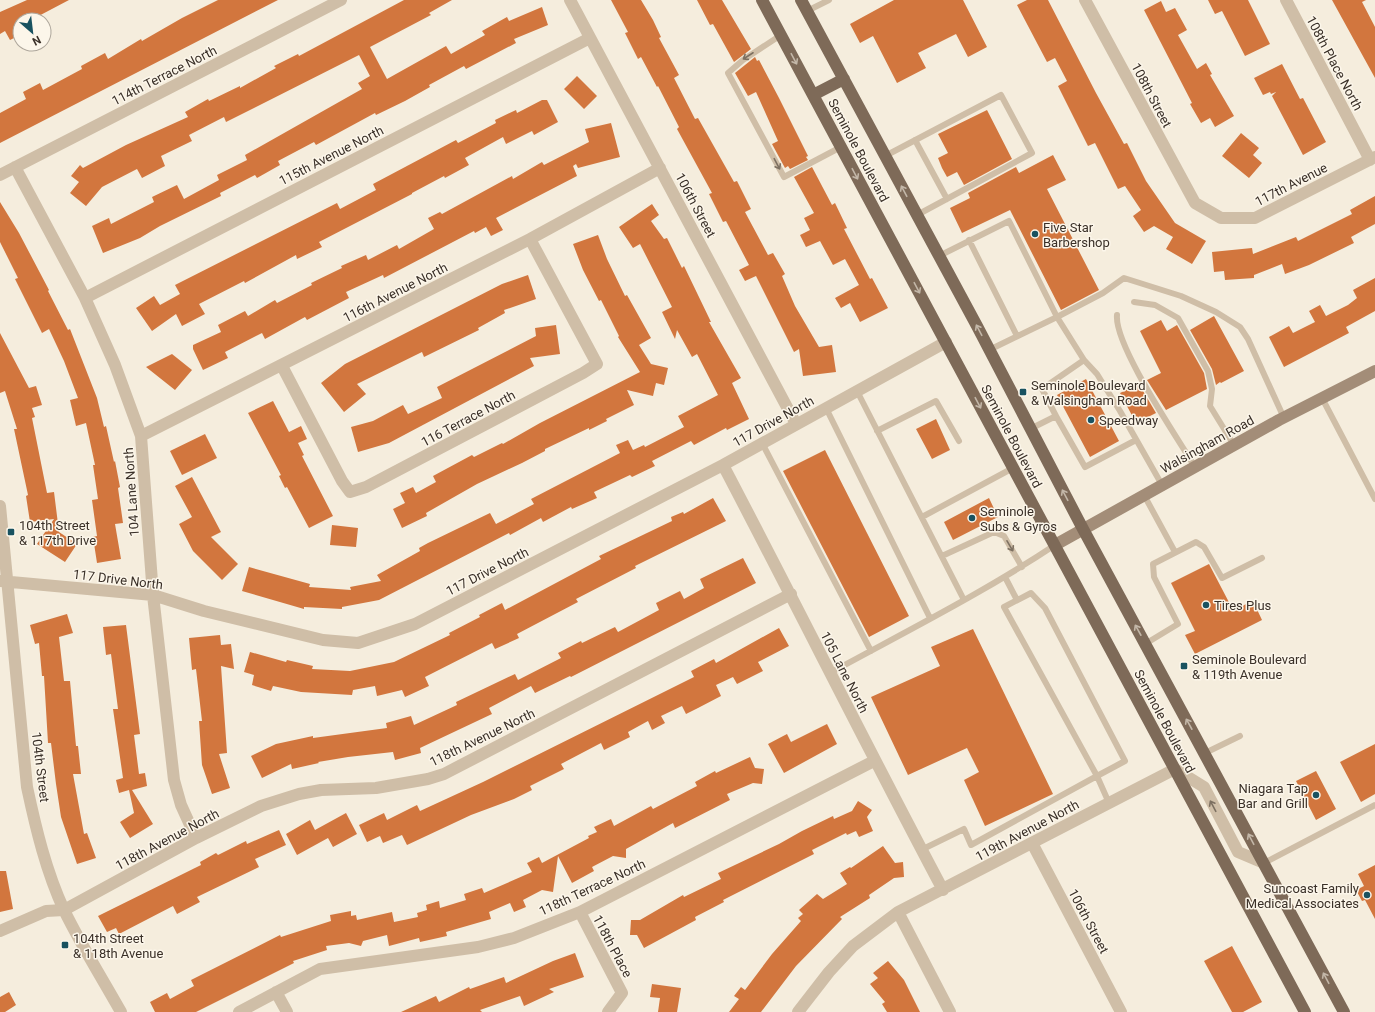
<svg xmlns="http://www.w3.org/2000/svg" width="1375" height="1012" font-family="Roboto,sans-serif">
	<rect width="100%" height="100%" fill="#f5eddd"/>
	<path fill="#d2763e" d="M27,0H69L31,20H20V35L10,40L5,31L0,34V12Z
		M218,0H278L0,143V113L26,99L23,92L40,83L43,90L82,69L81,66L105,53L108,59L141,39L142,41L182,18Z
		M404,0H452L429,13L431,15L370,47L387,79L446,46L451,54L485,35L482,31L507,17L509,21L542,7L548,25L514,39L516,43L466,69L464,66L429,85L430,87L405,101L376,115L375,113L316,145L314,142L278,161L280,165L257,178L255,175L220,193L221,196L160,226L140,238L103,253L92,226L109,218L111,224L154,202L152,197L177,185L184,199L219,180L217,175L247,160L245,155L362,89L358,83L370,76L359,55L226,122L224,117L189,135L192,141L161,156L165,166L142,178L137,169L102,187L86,206L70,193L79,182L71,176L80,165L83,168L126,145L188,117L185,112L208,99L209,101L240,86V88L276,68L274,66L298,54L299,56Z
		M611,0H641L653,20L661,37L659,38L679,75L674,78L695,119L698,118L734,182L737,181L751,209L745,212L768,255L773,253L785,274L782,276L795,306L819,347L832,345L836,372L803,376L799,349L794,352L756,276L745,281L739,270L749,265L726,221L723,222L709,194L712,193L677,129L679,127L658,86L657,87L641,57L638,59L625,33L628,32Z
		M697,0H722L751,49L734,62L713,24L710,25Z
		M894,0H963L987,47L968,57L956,34L918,53L926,68L897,83L873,36L860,43L850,24Z
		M1027,0H1048L1096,93L1124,144L1127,143L1146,181L1175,223L1206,241L1192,264L1166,249L1173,237L1154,226L1144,232L1133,216L1141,210L1125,186L1118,189L1095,143L1088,146L1058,86L1067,81L1055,58L1047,62L1017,5Z
		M1208,0H1248L1270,44L1245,56L1222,11L1215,14Z
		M1332,0H1366L1362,2L1375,27V78Z
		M1161,1L1166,12L1175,8L1187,30L1178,35L1197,69L1206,63L1212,74L1210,75L1234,116L1215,127L1210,118L1201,123L1190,104L1192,103L1144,10Z
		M755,57L757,61L759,60L779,98L808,156L806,157L808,160L790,169L788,166L785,168L772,144L778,141L756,92L748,96L735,73Z
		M1282,64L1300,99L1303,98L1326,142L1303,155L1272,96L1276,92L1271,94L1270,92L1263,95L1254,78Z
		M577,76L597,96L584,109L564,89Z
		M542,100H547L558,122L534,135L532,131L506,144L503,137L465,158L469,165L445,178L444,176L412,193V194L319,242L322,247L297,259L296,255L245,283L244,281L199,304L205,314L182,326L176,314L152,331L136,308L154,296L160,305L180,294L175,285L337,203L340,209L376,190L373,184L456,140L458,143L496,123L495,120L516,110L517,113Z
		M987,110L1012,159L964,185L957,172L947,177L942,168L938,158L948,153L938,134Z
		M611,123L620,157L578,168L576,164L573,166L577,176L496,218L503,230L491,236L486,227L475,233L474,231L384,278L383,275L346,292L349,298L307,320L305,317L265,339L262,333L225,352L228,358L203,370L193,349V345L221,332L218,325L245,311L248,316L275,300L277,303L312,285L311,283L342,268L341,266L366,255L368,260L397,245L399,249L434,229L428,218L440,212L442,214L512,176L513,179L542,162L544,165L589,142L585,129Z
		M1241,133L1259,148L1253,155L1262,163L1249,178L1222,156Z
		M1053,155L1066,180L1047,189L1099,290L1061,310L1010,210L962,233L950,208L970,198L968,193L1016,167L1019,173Z
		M812,167L832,205L835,203L847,228L844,229L870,279L872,278L888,308L860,322L850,303L841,308L835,298L859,285L845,259L833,265L820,241L806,247L800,235L810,230L804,218L814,213L794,177Z
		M1375,196V224L1351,237L1354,243L1309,265L1285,274L1282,264L1254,275V278L1225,280L1224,271L1214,272L1212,252L1252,248L1253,254L1296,237L1298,241L1352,214L1350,210Z
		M0,202L19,233L49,290L48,291L68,330L70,329L97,398L104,427L106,426L114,462L115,461L120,487L118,488L123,523L115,524L121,559L97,563L93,537L97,536L92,500L98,499L93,465H95L86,423L76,426L70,400L78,398L64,361L49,329L42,333L15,279L18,278L0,242Z
		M652,204L659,215L651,221L664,239L667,238L682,268L684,266L711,322H709L741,378L732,383L749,419L727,430L726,428L694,445L691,441L652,461L655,466L632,477L630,475L594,492L597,498L572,509L571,507L543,522L541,518L510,535L509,533L379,600L342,607V609L304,607V609L242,591L249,567L310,584L309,587L351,590L350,587L381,581L377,575L420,551L419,548L428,543L490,513L496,524L534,504L531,499L620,453L616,445L628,440L633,450L644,445L645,447L684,427L678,416L718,395L697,354L692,357L677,330L675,339L662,312L672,307L640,244L633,248L619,227Z
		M598,235L607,259L625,296L627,295L651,338L639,345L651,364L668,368L664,385L656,383L653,396L627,390L634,405L606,419L607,421L589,430V428L545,449V451L522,463L477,484L426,513L427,516L402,528L393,509L405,503L400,493L413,487L416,493L436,482L433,476L472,455L474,457L502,443L503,444L540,423L640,372L618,337L619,336L601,300L599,301L583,270L573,244Z
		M528,275L536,299L504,310L505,313L478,328L479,330L424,357L422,352L357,384L366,394L344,412L321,383L345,364L502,284Z
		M1375,278V311L1346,327L1349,333L1284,367L1269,337L1289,326L1293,333L1315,322L1309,311L1320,305L1326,316L1348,305L1357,298L1353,290Z
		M1214,316L1244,371L1221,383L1220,382L1216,385L1212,369L1190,330Z
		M1161,320L1167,331L1177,325L1204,373L1207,389L1166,410L1147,380L1161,373L1140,331Z
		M556,325L560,354L530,358L534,366L389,443L358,452L351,427L373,421L403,405L408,414L442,398L437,387L536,336L535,328Z
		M0,333L29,388L36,386L42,405L32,408L35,417L32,418L47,493L54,492L59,532L77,544L65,562L37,544L54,519L30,522L26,496L28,495L14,429H17L5,391L0,393Z
		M172,354L192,370L175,390L146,367Z
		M1086,379L1119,441L1090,457L1057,395Z
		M1139,384L1156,413L1136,423L1120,393Z
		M273,401L289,432L301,426L307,439L298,443L304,455L302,456L333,516L309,528L287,487L285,488L279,476L281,475L248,413Z
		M936,419L950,450L932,459L916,429Z
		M205,434L217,458L182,475L170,451Z
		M825,450L909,616L869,637L783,471Z
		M192,477L221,532L211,537L238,564L222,580L193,551L179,524L192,517L175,486Z
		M713,498L726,521L635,566L636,568L576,599L578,602L517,634L519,638L495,649L492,643L425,677L429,686L405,697L402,690L377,696L375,686L353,690L352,695L301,692L273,686L271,691L252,685L254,675L244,672L250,652L286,662L287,660L313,666L312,669L350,671L394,662L450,635L449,633L480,617L479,615L502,603L505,610L601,559L599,556L672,521L671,517L683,512L684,514Z
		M989,498L998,517L953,540L944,522Z
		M332,525L358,528L356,547L330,545Z
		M743,558L756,583L571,677L570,676L535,693L531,686L489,708L492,714L420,748L421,753L395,760L393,752L348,757L318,762L319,763L292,769L291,764L262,778L251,756L276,744L313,736V738L387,728L386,723L411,716L414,725L457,705L456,702L515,674L518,680L561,658L558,653L581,641L582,643L615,627L618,632L659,610L656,603L680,591L684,599L704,588L700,579Z
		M1209,564L1233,610L1253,601L1262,620L1195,654L1185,635L1195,631L1171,583Z
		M67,614L73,633L59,637L64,681H70L76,746H78L81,774H73L84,834L87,833L96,858L77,864L61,817L56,784L51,743H48L44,676H42L39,643L35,644L30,625Z
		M126,625L140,734L134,735L139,774L145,773L147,786L132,790L153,824L130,838L120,822L134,813L129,790L119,793L116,780L123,778L113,709H118L111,654L106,655L103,627Z
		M779,628L789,646L758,662L763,671L737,684L733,677L716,685L721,696L698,708L686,714L682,706L661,716L665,723L652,730L648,721L628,732L630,737L604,750L601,743L561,764L564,769L530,786L532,790L514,799L471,815L407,845L402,835L383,843L380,836L367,842L359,825L384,813L387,820L417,805L420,811L483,782L694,677L691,671L714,659L716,663Z
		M973,629L1053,794L985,826L964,780L979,772L967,748L908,775L871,697L940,666L931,647Z
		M220,635L221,645L231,644L234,669L221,666L227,753L219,754L230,788L212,794L202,765L199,721H202L196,669L192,670L189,638Z
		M827,724L837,744L784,773L768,744L787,734L791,742Z
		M1375,744V794L1361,802L1340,762Z
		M750,757L755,768L764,769L762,784L753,783L727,794L730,800L675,828L673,823L626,849V858L613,856L592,867L594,871L572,883L558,856L553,892L542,890L523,900L526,907L514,912L510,903L489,912L491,919L446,932L447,936L420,942L419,938L389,946L387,935L363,941L361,946L349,943L326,946L327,950L293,961L294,963L196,1012H155L150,1002L167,993L170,999L194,986L191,980L280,935L281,937L331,921L330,915L351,911V916L356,915L357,920L392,912L394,922L418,917L417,913L427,910L426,905L439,901L440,908L466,900L464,894L482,888L484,893L532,872L527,863L539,857L542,863L589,838L588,836L597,832L594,827L611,819L614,826L651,806L653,809L697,786L695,782L715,771L716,773Z
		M1316,771L1336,809L1316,820L1296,781Z
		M858,801L872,810L867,817L873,831L859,837L856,831L847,835L846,833L812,850L814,854L723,900L724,902L695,917L696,920L644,948L637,935H630L631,920H640L683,895L684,897L721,879L718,873L779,844L802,831L833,816L834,819L852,811Z
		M346,813L357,834L333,847L328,838L297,855L286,834L310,820L315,830Z
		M279,830L286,845L255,859L259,867L197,897L200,902L177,914L173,906L119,934L116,928L107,932L98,916L201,865L200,862L216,853L218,855L246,841L247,844Z
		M883,846L895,863L903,862L904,877L894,878L869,895L870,898L840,917L842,919L796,966L761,1012H729L739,999L734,996L741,987L745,990L772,954L801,921L798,918L803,914L799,910L817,894L823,899L847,884L840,873L850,867L851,868Z
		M1375,865V919L1365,900L1362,901L1356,890L1364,886L1358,874Z
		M0,871H6L13,909L0,912Z
		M1232,946L1262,1002L1243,1012H1232L1204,961Z
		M575,953L584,977L549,989L554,992L524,1006L520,996L480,1010L482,1012H401L436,996L439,1002L469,987L470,989L504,977L506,983L553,961Z
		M888,961L904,980L920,1012H887L882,1004L885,1002L870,984L878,978L873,973Z
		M652,984L681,988L677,1012H658L660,998L650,997Z
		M9,992L16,1005L5,1012H0V997Z"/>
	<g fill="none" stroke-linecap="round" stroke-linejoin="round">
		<path stroke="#cfbea7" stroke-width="6" d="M807,11L829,0
			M781,35L743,60L728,73L784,177L841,147
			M915,140L947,199
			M885,156L1001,95L1032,153L917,215
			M969,240L1017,336
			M939,256L1009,221L1057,317L989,350
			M1134,302L1155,305L1178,318L1208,371L1212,389L1210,406L1234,445
			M1117,315C1114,345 1177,437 1195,467
			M857,391L964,600
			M1322,398L1375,499
			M826,408L930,618
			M1056,416L1042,389L1084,360
			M1030,429L1056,416L1085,467L1136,440
			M877,431L936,401L959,441
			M762,443L871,651
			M1162,485L1120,411L1097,374L1084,360L1057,317L1103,293L1124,278L1181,296L1216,312L1240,327L1248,339L1284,418
			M1144,495L1175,552
			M922,517L1013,468
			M942,556L994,532L1004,536L1022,567
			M1005,577L1017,600
			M1031,593L1045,608L1125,761L1097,776L1004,607Z
			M1145,644L1178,624L1154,577L1153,564L1196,542L1204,547L1222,578L1262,558
			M830,673C905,632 983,593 1055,545
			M1205,753L1240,736
			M921,850L964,829L971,845L1097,776L1109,803
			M1264,863L1375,805"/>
		<path stroke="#cfbea7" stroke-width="12" d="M570,0L796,424
			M1085,0L1195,203L1221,218H1255L1375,157
			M1286,0L1370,160
			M15,167L85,298L115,365L141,436L153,595L174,780L181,805L196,838
			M0,175L341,0
			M85,298L590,38
			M282,366L342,481L350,492L366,487L583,373L597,364L530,239
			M141,436L530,239L660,168
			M723,465C797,606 868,749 943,890
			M0,506L27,787C36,829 46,871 64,910C81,945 102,978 121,1012
			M0,581L153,595L204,611L323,640L358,643L415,624L723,465L946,342
			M1032,843L1121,1012
			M580,912L622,993L608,1012
			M898,912L950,1012
			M0,931L46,911L64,910L196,838L261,806L299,794L321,790L376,788L428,779L444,774L791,594
			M276,992L287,1012
			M239,1012L320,969L478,947L514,938L580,912L874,761
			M798,1012L829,972L853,946L898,912L1175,769L1204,787L1238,852L1264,863"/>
		<path stroke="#a38d78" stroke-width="12" d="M1055,545L1279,420L1375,371"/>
		<path stroke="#7e6a58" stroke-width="12" d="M762,0L1305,1012
			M801,0L977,326L1083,529L1344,1012
			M813,95L844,79"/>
	</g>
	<defs><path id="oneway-shaft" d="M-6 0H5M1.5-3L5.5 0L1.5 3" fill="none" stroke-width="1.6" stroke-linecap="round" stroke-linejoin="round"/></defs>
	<g stroke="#7d7061">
		<use href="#oneway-shaft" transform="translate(748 56) rotate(147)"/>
		<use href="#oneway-shaft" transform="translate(777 164) rotate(62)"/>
		<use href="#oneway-shaft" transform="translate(1010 546) rotate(60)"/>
		<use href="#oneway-shaft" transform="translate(1213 806) rotate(-118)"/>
	</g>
	<g stroke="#c3b7a8">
		<use href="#oneway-shaft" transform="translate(794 59) rotate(62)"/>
		<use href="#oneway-shaft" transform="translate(855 174) rotate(62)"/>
		<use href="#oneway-shaft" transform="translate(904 191) rotate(-118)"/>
		<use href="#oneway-shaft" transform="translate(917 288) rotate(62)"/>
		<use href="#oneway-shaft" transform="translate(979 330) rotate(-118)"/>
		<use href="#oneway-shaft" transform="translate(978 403) rotate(62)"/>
		<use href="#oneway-shaft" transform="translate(1065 495) rotate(-118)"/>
		<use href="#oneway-shaft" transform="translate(1138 630) rotate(-119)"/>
		<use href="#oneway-shaft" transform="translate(1189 724) rotate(-119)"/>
		<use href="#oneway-shaft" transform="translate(1251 839) rotate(-118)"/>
		<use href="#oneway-shaft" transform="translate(1326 978) rotate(-118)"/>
	</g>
	<g fill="#195260" stroke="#fcf6ea" stroke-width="1.5">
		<circle cx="1035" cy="234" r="4"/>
		<rect x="1019" y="388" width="8" height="8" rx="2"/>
		<circle cx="1091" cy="420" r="4"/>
		<circle cx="972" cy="518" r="4"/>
		<rect x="7" y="528" width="8" height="8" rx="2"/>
		<circle cx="1206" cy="605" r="4"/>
		<rect x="1180" y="662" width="8" height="8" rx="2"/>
		<circle cx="1316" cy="795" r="4"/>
		<circle cx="1367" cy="895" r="4"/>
		<rect x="61" y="941" width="8" height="8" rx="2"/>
	</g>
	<g text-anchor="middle" stroke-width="3" stroke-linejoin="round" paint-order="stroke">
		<g font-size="13" fill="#3a3028" stroke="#fcf6ea">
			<text transform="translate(1335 63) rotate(62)" y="5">108th Place North</text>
			<text transform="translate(164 75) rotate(-27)" y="5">114th Terrace North</text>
			<text transform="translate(1152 95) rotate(62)" y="5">108th Street</text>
			<text transform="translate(859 150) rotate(62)" y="5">Seminole Boulevard</text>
			<text transform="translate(331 155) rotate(-27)" y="5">115th Avenue North</text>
			<text transform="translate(1291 184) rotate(-27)" y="5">117th Avenue</text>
			<text transform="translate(696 205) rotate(62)" y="5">106th Street</text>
			<text transform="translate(395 292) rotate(-27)" y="5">116th Avenue North</text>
			<text transform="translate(468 418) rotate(-28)" y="5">116 Terrace North</text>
			<text transform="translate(773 421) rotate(-29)" y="5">117 Drive North</text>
			<text transform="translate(1012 436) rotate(62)" y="5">Seminole Boulevard</text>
			<text transform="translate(1207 444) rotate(-29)" y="5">Walsingham Road</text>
			<text transform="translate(131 492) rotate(-94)" y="5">104 Lane North</text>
			<text transform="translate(487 571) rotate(-27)" y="5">117 Drive North</text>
			<text transform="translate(118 579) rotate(7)" y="5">117 Drive North</text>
			<text transform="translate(845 672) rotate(63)" y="5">105 Lane North</text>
			<text transform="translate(1165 721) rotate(62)" y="5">Seminole Boulevard</text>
			<text transform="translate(482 737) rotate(-26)" y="5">118th Avenue North</text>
			<text transform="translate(41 767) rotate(83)" y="5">104th Street</text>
			<text transform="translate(1027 830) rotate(-28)" y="5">119th Avenue North</text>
			<text transform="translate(167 839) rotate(-28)" y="5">118th Avenue North</text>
			<text transform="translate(592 887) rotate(-25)" y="5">118th Terrace North</text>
			<text transform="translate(1089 921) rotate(62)" y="5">106th Street</text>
			<text transform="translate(613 946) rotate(62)" y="5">118th Place</text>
		</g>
		<g font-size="13" fill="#3a3028" stroke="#fcf6ea" text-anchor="start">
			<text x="1043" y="232">Five Star<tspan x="1043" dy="15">Barbershop</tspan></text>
			<text x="1031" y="390">Seminole Boulevard<tspan x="1031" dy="15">&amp; Walsingham Road</tspan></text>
			<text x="1099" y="425">Speedway</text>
			<text x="980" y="516">Seminole<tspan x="980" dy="15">Subs &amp; Gyros</tspan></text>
			<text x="19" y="530">104th Street<tspan x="19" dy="15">&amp; 117th Drive</tspan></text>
			<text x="1214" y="610">Tires Plus</text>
			<text x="1192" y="664">Seminole Boulevard<tspan x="1192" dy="15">&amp; 119th Avenue</tspan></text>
			<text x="1308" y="793" text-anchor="end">Niagara Tap<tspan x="1308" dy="15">Bar and Grill</tspan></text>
			<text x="1359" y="893" text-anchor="end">Suncoast Family<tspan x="1359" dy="15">Medical Associates</tspan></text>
			<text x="73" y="943">104th Street<tspan x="73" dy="15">&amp; 118th Avenue</tspan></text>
		</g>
	</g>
	<g transform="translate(32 32) rotate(152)"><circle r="19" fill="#fcf6ea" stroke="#aea79c"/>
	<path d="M0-3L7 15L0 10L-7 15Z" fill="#195260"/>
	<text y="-6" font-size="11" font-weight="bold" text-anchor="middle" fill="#3a3028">N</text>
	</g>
</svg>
